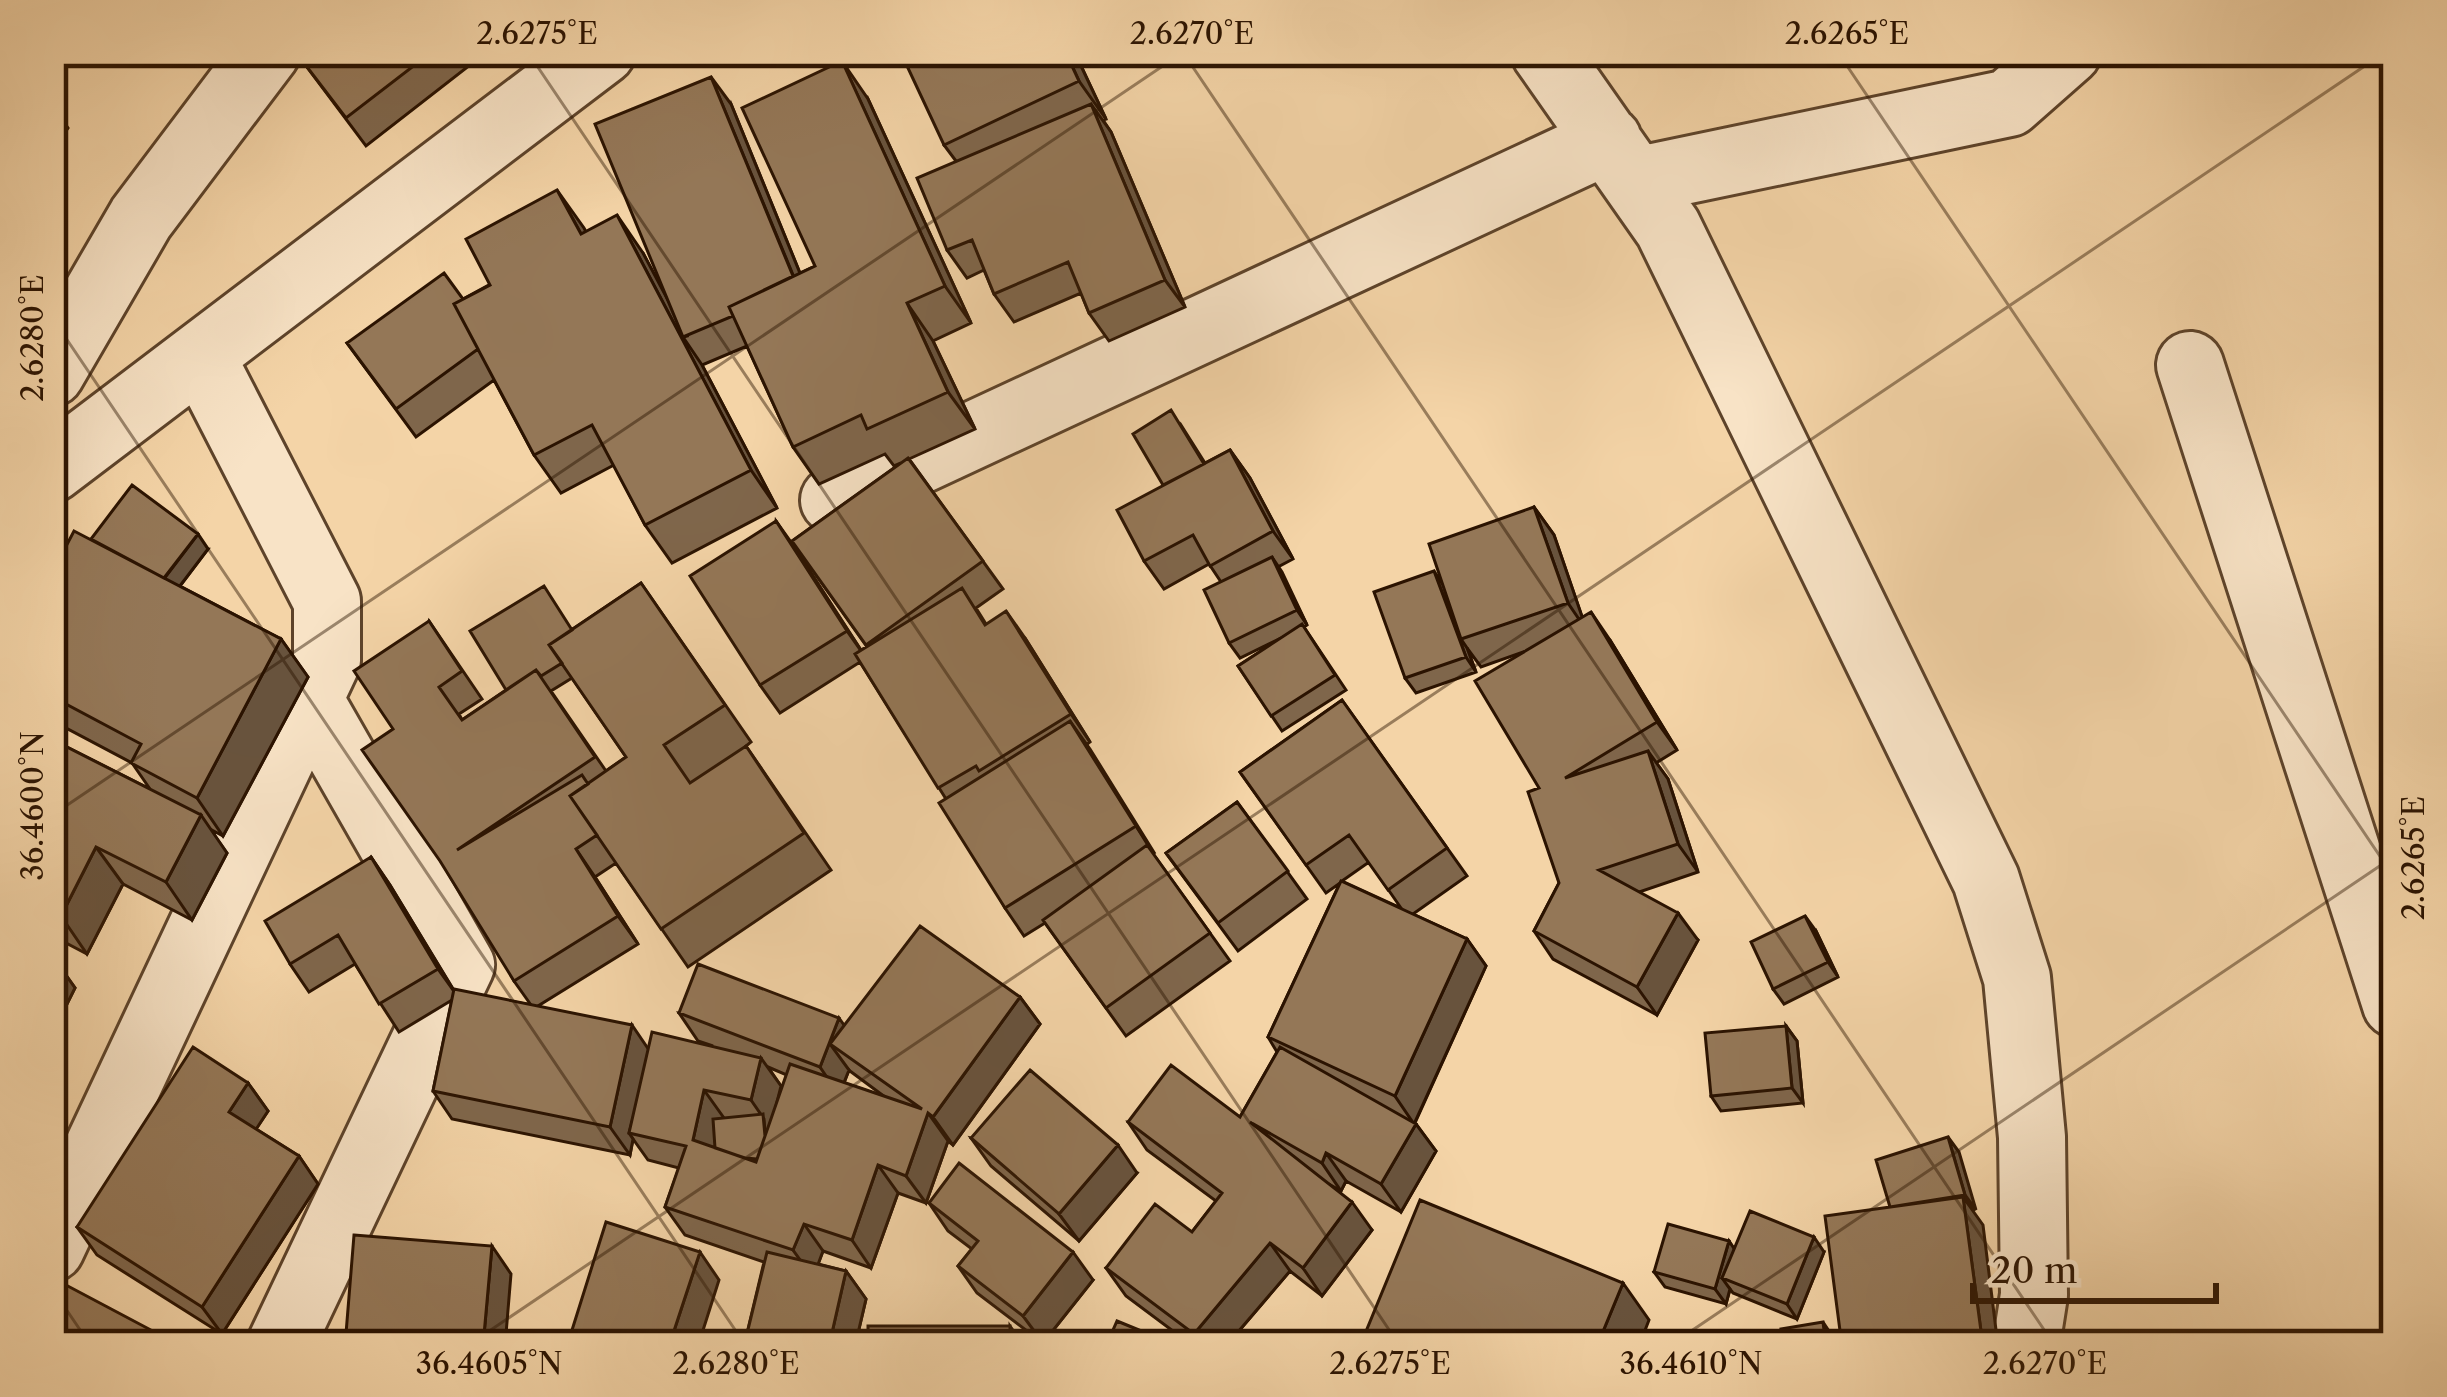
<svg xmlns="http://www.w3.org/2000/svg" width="2447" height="1397" font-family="'Libre Caslon Text',serif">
	<rect width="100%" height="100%" fill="#f4d4a7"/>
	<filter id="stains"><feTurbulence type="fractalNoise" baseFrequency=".00167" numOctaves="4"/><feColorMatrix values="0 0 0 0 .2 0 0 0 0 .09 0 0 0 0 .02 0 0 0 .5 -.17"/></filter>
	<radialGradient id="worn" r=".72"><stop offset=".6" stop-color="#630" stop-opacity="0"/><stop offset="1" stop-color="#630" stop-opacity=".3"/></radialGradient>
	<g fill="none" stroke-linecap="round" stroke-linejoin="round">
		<defs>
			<path id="minor" d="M1544,51L1668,228L1986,880L2017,978L2032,1137L2034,1295L2026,1346
				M1635,181L2009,103L2068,51
				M2190,365L2396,1004
				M51,373L141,218L267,51
				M51,469L602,51
				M834,500L1608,140
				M51,1248L327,661V601L201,356
				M280,1346L461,965L309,699"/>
		</defs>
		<use href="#minor" stroke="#5d432a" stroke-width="72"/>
		<use href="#minor" stroke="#f8e3c6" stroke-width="66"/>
	</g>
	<path fill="#7f664b" stroke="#2b1301" stroke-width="3" fill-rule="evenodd" d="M328,51H488L366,146L307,67Z
		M1074,51L1106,119L1103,120L1111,132L1185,307L1109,341L1089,313L1081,293L1014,322L994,294L984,270L967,278L947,250L956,161L944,145Z
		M868,99L971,323L933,341L975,429L909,459L1003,589L976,608L986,624L1025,638L1090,742L1086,745L1154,855L1230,961L1126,1036L1045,923L1024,936L1005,908L946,799L860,662L780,713L760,685L776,521L861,650L867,647L792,541L901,463L894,466L885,454L819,484L793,447L747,346L702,365L777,508L672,563L645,525L614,465L561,493L534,455L494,380L416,437L347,343L463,299L586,232L643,253L664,293L731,104L800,273L815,266Z
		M1181,425L1205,463L1230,450L1250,478L1293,559L1278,567L1307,625L1304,627L1346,690L1282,731L1238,666L1283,637L1240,658L1229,643L1221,582L1209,564L1164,589L1144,561L1163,485Z
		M1534,507L1554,535L1582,617L1610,640L1677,750L1656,763L1668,779L1698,872L1639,892L1698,940L1657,1015L1553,959L1534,931L1559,883L1539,788L1523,652L1481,667L1467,648L1476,672L1416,693L1405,678L1442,582Z
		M91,540L208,549L180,586L281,639L308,677L223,836L210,829L227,853L192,920L123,884L87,954L51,935V739L150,789L132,763L51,720V575Z
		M641,583L751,742L746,746L831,870L688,967L616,863L595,877L638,944L538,1006L649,1049L713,1046L698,1041L679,1013L844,1025L1020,997L1040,1024L953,1145L948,1141L926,1203L898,1193L871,1268L823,1251L818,1264L846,1271L866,1299L855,1346H744L764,1262L685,1235L665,1207L679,1168L648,1160L633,1139L630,1155L452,1119L433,1091L452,1000L399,1032L355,964L309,992L290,964L371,857L390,885L454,991L531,1005L514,981L393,729L429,621L482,699L459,714L462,720L506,690L573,629ZM572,678L626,757L606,771L551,691ZM768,1067L787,1075L776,1103L781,1086ZM849,1070L850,1071L885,1097L844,1083Z
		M1342,700L1467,876L1413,914L1467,939L1486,966L1415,1123L1436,1151L1401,1212L1346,1181L1341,1191L1327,1183L1372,1230L1322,1296L1290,1271L1226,1346H1193L1126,1296L1106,1268L1192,1232L1216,1201L1147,1150L1128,1122L1240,1117L1277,1052L1268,1037L1340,883L1326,893L1240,772ZM1369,862L1401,908L1342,881Z
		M1237,802L1307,899L1238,951L1166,853Z
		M1816,931L1838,977L1784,1004L1773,989Z
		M51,954L75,988L61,1016L51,1011Z
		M1786,1026L1797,1041L1803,1103L1721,1111L1711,1096Z
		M248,1083L268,1111L256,1129L299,1156L318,1184L222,1334L97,1255L77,1227Z
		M971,1138L1137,1173L1079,1241L991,1166Z
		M929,1203L1093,1280L1043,1343L977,1293L958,1266L972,1249L948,1231Z
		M1729,1241L1734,1249L1824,1252L1797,1319L1733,1293L1730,1289L1726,1304L1665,1287L1654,1272Z"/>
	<path fill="#68533d" stroke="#2b1301" stroke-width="3" d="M1065,51H1074L1106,119L1079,81Z
		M842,61L868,99L971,323L945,286Z
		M711,77L731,104L817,315L798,287Z
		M51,103L68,128L51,153Z
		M1091,104L1111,132L1185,307L1165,280Z
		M557,190L584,228L608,272L581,234Z
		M617,215L643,253L687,336L683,337L702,365L777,508L751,470Z
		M907,303L933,341L975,429L948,392Z
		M1230,450L1250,478L1293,559L1273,531Z
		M1534,507L1554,535L1587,631L1568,603Z
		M776,521L796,549L866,658L847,631Z
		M198,534L208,549L167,603L157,588Z
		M1272,557L1282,572L1307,625L1297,610Z
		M1434,571L1444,586L1461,639L1467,648L1476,672L1466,657Z
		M1006,611L1025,638L1090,742L1071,714Z
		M1591,612L1610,640L1677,750L1657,722Z
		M281,639L308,677L223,836L197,798Z
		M1070,721L1090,749L1155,854L1136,826Z
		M1648,751L1668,779L1698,872L1678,844Z
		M201,815L227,853L192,920L166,882Z
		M96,847L123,884L87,954L61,916Z
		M576,849L595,877L638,944L618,916Z
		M371,857L390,885L458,997L438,969Z
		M1678,913L1698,940L1657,1015L1637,987Z
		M1805,916L1816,931L1838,977L1828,962Z
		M1467,939L1486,966L1414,1124L1395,1096Z
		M51,954L75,988L61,1016L51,1002Z
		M1020,997L1040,1024L953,1145L933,1117Z
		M839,1018L859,1046L830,1044L849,1070L839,1095L820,1067Z
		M632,1025L651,1053L629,1133L633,1139L630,1155L610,1127Z
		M1786,1026L1797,1041L1803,1103L1792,1088Z
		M761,1058L781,1086L771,1126L767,1159L764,1119L751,1100Z
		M248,1083L268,1111L249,1140L229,1112Z
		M704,1090L724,1118L712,1168L693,1140Z
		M928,1113L948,1141L926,1203L906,1176Z
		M1416,1124L1436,1151L1401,1212L1381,1184Z
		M1948,1137L1959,1152L1976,1210L1965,1195Z
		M1118,1145L1137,1173L1079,1241L1059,1214Z
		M1326,1153L1346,1181L1341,1191L1322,1163Z
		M299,1156L318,1184L222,1334L202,1307Z
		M878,1165L898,1193L871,1268L852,1240Z
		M1963,1197L1983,1225L1998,1346H1983Z
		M1352,1202L1372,1230L1322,1296L1303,1268Z
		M804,1224L823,1251L813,1278L793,1250Z
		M1814,1237L1824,1252L1797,1319L1787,1304Z
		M1729,1241L1739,1256L1722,1278L1730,1289L1726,1304L1715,1289Z
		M1270,1243L1290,1271L1226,1346H1202L1194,1334Z
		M492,1246L511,1274L505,1346H483Z
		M700,1252L719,1280L698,1346H669Z
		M1073,1252L1093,1280L1043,1343L1023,1316Z
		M846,1271L866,1299L855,1346H829Z
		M1623,1283L1649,1320L1639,1346H1597Z
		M1823,1322L1833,1337L1835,1346H1826Z
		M1010,1326L1024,1346H1010Z"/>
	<path fill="#947757" stroke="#2b1301" stroke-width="3" d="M328,51H433L346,118L307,67Z
		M900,51H1065L1079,81L944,145Z
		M842,61L945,286L907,303L948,392L867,429L861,415L793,447L729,307L815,266L742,108Z
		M711,77L793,276L729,307L733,316L683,337L595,124Z
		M1091,104L1165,280L1089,313L1068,262L994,294L972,240L947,250L917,178Z
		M557,190L581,234L617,215L751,470L645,525L592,425L534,455L454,304L490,285L466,239Z
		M444,273L463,299L454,304L478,349L396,409L347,343Z
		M1171,410L1204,464L1163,485L1133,434Z
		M1230,450L1273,531L1210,566L1193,535L1144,561L1117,510Z
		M908,458L983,561L866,645L792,541Z
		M132,485L198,534L164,578L91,539Z
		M1534,507L1568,603L1461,639L1429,544Z
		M776,521L847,631L760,685L690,576Z
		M74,531L281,639L197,798L131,763L141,744L51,696V575Z
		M1272,557L1297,610L1229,643L1204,590Z
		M1434,571L1466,657L1405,678L1374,592Z
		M641,583L725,705L664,745L690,783L746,746L804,833L661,929L570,796L626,757L549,645Z
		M544,586L572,630L549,645L562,663L541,676L536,670L506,690L470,631Z
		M962,588L985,625L1006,611L1071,714L979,771L976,766L938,788L855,654Z
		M1591,612L1657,722L1565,778L1648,751L1678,844L1599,870L1678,913L1637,987L1534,931L1559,883L1528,792L1539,788L1475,681Z
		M429,621L462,671L439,687L462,720L536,670L595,757L457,850L582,775L588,784L570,796L597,835L576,849L618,916L514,981L440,861L362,750L393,729L354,671Z
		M1302,624L1335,675L1271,716L1238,666Z
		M1342,700L1447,848L1388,890L1349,835L1306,865L1240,772Z
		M1070,721L1136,826L1005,908L939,803Z
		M51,739L201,815L166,882L96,847L61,916L51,911Z
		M1237,802L1288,871L1218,923L1166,853Z
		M1147,845L1210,933L1106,1008L1043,920Z
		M371,857L438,969L379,1004L338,935L290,964L265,921Z
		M1341,881L1467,939L1395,1096L1268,1037Z
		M1805,916L1828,962L1773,989L1751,942Z
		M920,926L1020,997L933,1117L928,1113L906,1176L878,1165L852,1240L804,1224L793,1250L665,1207L686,1146L629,1133L652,1032L761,1058L751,1100L704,1090L693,1140L756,1162L790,1064L922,1109L830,1044Z
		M698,964L839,1018L820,1067L679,1013Z
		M454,989L632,1025L610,1127L433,1091Z
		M1786,1026L1792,1088L1711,1096L1705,1033Z
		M193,1047L248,1083L229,1112L299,1156L202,1307L77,1227Z
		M1280,1047L1416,1124L1381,1184L1326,1153L1322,1163L1250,1122L1352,1202L1303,1268L1270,1243L1194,1334L1106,1268L1155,1204L1192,1232L1222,1193L1128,1122L1171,1065L1240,1117Z
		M1030,1070L1118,1145L1059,1214L971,1138Z
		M763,1114L765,1136L757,1159L745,1158L715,1148L713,1119Z
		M1948,1137L1965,1195L1890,1207L1876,1160Z
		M959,1163L1073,1252L1023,1316L958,1266L978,1241L929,1203Z
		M1963,1197L1983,1346H1842L1825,1216Z
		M1420,1200L1623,1283L1597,1346H1461L1445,1339L1442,1346H1360Z
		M1750,1211L1814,1237L1787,1304L1722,1278Z
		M606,1222L700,1252L669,1346H567Z
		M1668,1224L1729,1241L1715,1289L1654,1272Z
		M354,1235L492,1246L483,1346H345Z
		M767,1252L846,1271L829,1346H744Z
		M64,1284L181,1346H51V1308Z
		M1117,1321L1178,1346H1106Z
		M1823,1322L1826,1346H1784L1781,1329Z
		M868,1326H1010V1346H868Z"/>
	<path fill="none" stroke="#2b1301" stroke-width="3" stroke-opacity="0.45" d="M527,51L1400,1346M1182,51L2055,1346M1837,51L2396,880M51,316L746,1346M51,816L1185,51M51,1287L91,1346M467,1346L2387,51M1669,1346L2396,855"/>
	<rect width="2447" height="1397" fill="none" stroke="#f4d4a7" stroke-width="132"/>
	<path d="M1973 1283v18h243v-18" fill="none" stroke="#2b1301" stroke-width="6"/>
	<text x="1991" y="1283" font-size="36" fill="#2b1301" stroke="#f8e3c6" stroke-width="9" paint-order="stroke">20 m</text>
	<rect x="66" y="66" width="2315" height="1265" fill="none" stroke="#2b1301" stroke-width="4.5"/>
	<g font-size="30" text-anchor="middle" fill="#2b1301">
		<text x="537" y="44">2.6275°E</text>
		<text x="1192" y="44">2.6270°E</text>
		<text x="1847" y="44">2.6265°E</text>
		<text transform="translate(33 338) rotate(-90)" y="10">2.6280°E</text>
		<text transform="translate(33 806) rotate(-90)" y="10">36.4600°N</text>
		<text transform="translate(2414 858) rotate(-90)" y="10">2.6265°E</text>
		<text x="489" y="1374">36.4605°N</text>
		<text x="736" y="1374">2.6280°E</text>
		<text x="1390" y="1374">2.6275°E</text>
		<text x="1691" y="1374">36.4610°N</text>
		<text x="2045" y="1374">2.6270°E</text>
	</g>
	<rect width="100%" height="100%" filter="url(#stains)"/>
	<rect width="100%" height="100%" fill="url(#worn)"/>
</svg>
